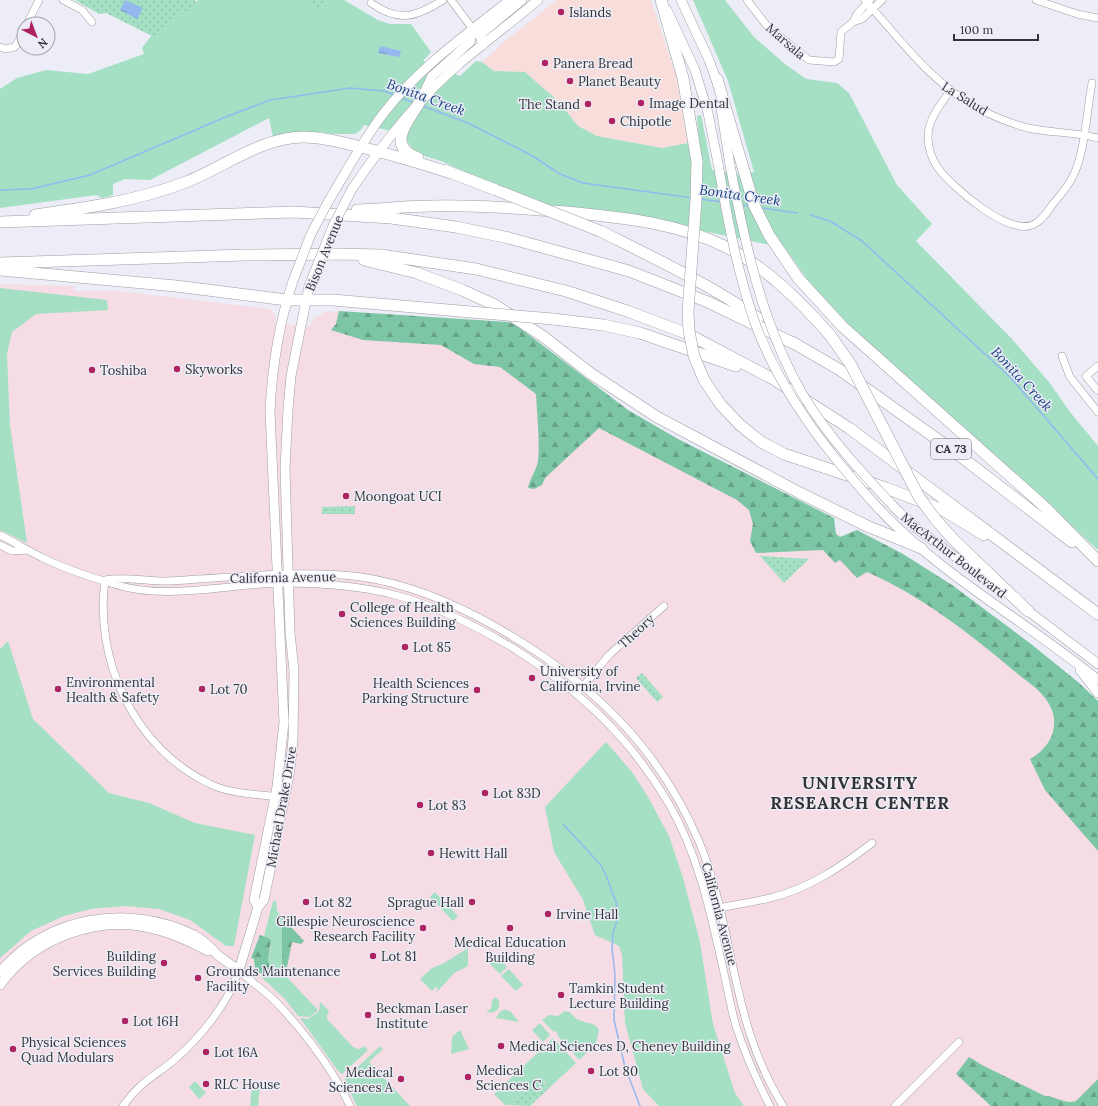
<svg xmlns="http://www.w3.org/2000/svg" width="1098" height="1106" font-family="Lora,serif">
	<defs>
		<pattern id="forest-firs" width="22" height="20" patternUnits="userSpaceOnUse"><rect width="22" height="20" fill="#7dc6a5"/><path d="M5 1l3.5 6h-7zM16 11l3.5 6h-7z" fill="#67a187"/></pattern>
		<pattern id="park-dots" width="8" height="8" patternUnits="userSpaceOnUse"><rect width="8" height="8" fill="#a5e0c5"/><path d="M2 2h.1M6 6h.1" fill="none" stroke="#8ec1aa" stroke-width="1.8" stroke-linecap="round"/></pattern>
		<pattern id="water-ripples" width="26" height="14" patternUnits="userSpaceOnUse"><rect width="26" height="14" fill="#95b8ef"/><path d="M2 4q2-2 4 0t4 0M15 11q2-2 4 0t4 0" fill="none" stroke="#7a96c2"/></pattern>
	</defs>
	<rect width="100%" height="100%" fill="#ecedf6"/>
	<path fill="#f8ddda" d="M557,0H651L676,76L688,143L662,148L597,136L578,126L558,101L525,72L494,71L482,62L498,48L500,45Z"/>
	<path fill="#f5dce5" d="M0,284L74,286L75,291H117L270,309L276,317L275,323L310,326L313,319L327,311L457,323L629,416L835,532L1098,710V1106H0Z"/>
	<path fill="#a5e0c5" d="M178,0H192L196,2L198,0H344L378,20L390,24H411L431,52L423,61L460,76L476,61L482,62L494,71L525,72L558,101L578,126L597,136L662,148L688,143L691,151L692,170L701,169L697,116L701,115L712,170L742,175L754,172L728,81L693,0H725L754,37L785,64L806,79L837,83L849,93L897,185L932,224L916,241L1012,339L1049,382L1070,412L1098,446V550L851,327L809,282L785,248L679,226L544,205L499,188L441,161L415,153L406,139V134L364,125L361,130L355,134H333L321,132L273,137L269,118L150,180L125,179L113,184V195L102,198L97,195L0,208V89L17,78L46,70L88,74L144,54L142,48Z
		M0,288L107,300L108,310L36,314L12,332L7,354L10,425L27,543L0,530Z
		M8,641L33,719L109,793L149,803L195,823L255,835L234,946H226L190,920L159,909L125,906L91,909L64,916L31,931L0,958V649Z
		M606,742L632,772L648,797L669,836L683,878L700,942L713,1024L735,1093L744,1106H659L643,1089L625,1023L622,955L619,946L595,935L583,900L554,852L545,807Z
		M435,892L458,916L453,921L430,897Z
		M276,900L277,911L282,917V969L270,971L268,959L271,946L269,938L264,936L273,901Z
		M468,948V966L454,973L439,990L435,992L438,989L436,987L432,991L420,979L432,968L444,963Z
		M496,955L507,967L500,974L488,962Z
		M509,969L523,985L516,991L501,976Z
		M273,972H282L318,1010L309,1017L298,1016L285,999L260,976Z
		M496,997C500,1001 501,1007 496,1011L491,1013L486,1011L491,1009L492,1000Z
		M320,1002L329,1011L327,1015V1019L353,1047L359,1049L364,1046L368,1050L342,1074L338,1071L300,1018L308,1019L319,1011Z
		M505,1009L511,1012L519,1022L496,1018L500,1012Z
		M565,1011C573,1012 573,1018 579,1020C587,1024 594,1021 599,1030L596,1044L579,1060L557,1035L558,1034L555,1031L554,1032L542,1020L549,1015L558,1016Z
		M540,1023L550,1035L543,1042L532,1030Z
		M460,1030L469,1049L451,1054L452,1037Z
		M553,1038L576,1063L547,1090L545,1082L539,1079L527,1082L520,1095L505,1105L494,1094Z
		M380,1046L383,1049L369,1062L410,1106H357L346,1084L345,1079Z
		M195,1081L206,1093L199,1099L189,1087Z
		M252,1086L260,1087L258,1106H250Z"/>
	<path fill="url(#forest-firs)" d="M339,311L508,322L516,325L628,410L678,439L834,518L836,534L840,537L857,530L903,554L952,585L1031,644L1078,682L1098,701V851L1045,790L1030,759C1053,746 1063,721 1045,698C1037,687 1023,679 1013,670C969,633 920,595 867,572L857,578L840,560L835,563L823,550L756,553L750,541L753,524L749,510L737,500L599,428L545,478L542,485L534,489L528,488C530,478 536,471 538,461C540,440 537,416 536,394L500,367L474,364L441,345L363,340L331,330L336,324Z
		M282,917L304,941L301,944L292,942L287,967L282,969Z
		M260,935L269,938L271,941L268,959L270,971L258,974L253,971L255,968L254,959L251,958Z
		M969,1057L982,1065L1045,1096C1056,1096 1065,1105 1076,1101L1098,1079V1106H991L956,1074Z"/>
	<path fill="url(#park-dots)" d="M75,0H194L196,1L188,10L171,19L156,38L106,13L99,14Z
		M308,0H331L321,10Z
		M355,506V514H322V507Z
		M760,556L809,559L784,583Z
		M642,673L663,697L657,702L636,678Z
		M534,1078C543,1078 546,1083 547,1090L530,1106L505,1105L519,1096L527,1082Z"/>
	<path fill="url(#water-ripples)" d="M125,0L143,8L137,19L120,10Z
		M380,46L401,51L399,57L378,53Z"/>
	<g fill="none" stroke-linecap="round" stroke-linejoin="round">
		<path stroke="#95b8ef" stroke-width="1.5" d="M401,98L414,103
			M423,106L468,123L531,155L560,174L583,183L693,198
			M0,190L31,189L90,175L221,119L270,100L350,88L384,91L394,95
			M700,199L722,202
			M742,205L750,206
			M762,208L797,213
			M810,215L830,221L862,241L1010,377L1098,479
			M563,824L600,864L606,875L616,902L618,917L613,933L612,948L615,975L614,1020L625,1067L640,1106"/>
		<defs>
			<path id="minor" d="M63,0L82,10L92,22
				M451,0L475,32
				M747,0L767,26L809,60L834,62L839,59L841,32L853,22L862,19L882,0
				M865,0C916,58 949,107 1028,128C1051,133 1075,132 1098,138
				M1036,0L1077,14L1098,18
				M371,3C399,23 416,17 443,0
				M853,22L857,14L870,0
				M27,24L39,0
				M0,47L6,49L15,47L24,31
				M950,91C941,104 928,119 928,137C928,148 932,159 938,168C952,187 1012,240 1036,223C1043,219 1048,211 1052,205C1061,195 1070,184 1075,172C1085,149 1087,109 1092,83
				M1062,356L1070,377L1098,412
				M1097,390L1086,376L1098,366
				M0,535C15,542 28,551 43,558C65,569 90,577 114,584C165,601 229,584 281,583C319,583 358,585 395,595C437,606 476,626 513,648C579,690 629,736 669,804C699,856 711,915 724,973C728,991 731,1009 736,1026C745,1054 757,1081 770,1106
				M0,545L12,551L27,550
				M105,580C124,576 144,581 164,581C175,581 187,580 198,579C252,576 307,570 361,577C410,584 456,604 498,628C589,680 659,746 700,844C725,905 730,972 750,1034C758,1059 769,1083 783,1106
				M105,580C94,660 134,747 208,783C229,794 256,794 279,797
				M581,689L609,655L664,606
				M710,910C730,905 750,903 770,898C808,889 841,867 872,843
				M123,1106C138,1084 153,1077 173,1061C200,1038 228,1004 239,970C251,982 265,991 277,1003C304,1032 333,1070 350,1106
				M895,1106L959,1042"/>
			<path id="major" d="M681,0L709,60L718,85
				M667,10L695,70L708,113L718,163
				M483,45L480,36L481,34L522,0
				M421,99L432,76L470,42L473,28
				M720,102L730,165
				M352,189C383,143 417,100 459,64C485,42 512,22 538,0
				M328,202C346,172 362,142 383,114C418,69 465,35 510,0
				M879,509C942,576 1027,622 1098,680
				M897,510L916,528L1003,592
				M1023,607L1098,664
				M1080,670L1098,693
				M258,907L254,900L277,787L284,722L270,412C272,368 279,323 293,281
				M0,972C46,916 130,903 194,935C201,939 207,944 213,950C219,958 231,964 239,970L258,907L264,900L290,770L293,739L294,670L290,633L285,469L288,409L291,376L309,286
				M0,985C34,938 98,914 154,929C173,933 191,942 208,951L212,950"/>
			<path id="highway" d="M661,0L683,78L697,162
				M717,79L754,205L769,235L798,278L842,326L1046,508L1098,561
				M418,158C385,146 408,122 419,103
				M444,170L496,190
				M357,210C382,209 407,206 432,206C481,205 529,209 577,213C627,218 679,224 724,246C766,267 799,300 830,335
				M35,215C86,208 137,201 186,182C224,167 262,137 304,137C322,137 340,142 357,146C389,154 420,163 451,173
				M0,222L294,212L391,218L456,227L509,238L629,271L708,302L797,345
				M600,231C654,258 709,284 758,318
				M364,260L417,273L462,290L495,305L544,337L590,373L657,417L800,493L867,526L921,548
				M0,263L245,255L338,254L381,255L476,269L566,291L627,311L688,334L773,379L849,428L1098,614
				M0,270L176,286L287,300H333L471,312
				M553,319L603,325L640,333L736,366
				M792,342L840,370L951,449L1072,542
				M704,380L721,405L740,425L761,442L784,454L886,488L943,510L984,535
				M953,539L1028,611"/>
		</defs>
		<use href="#minor" stroke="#9d9ea6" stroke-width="8"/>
		<use href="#major" stroke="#9d9ea6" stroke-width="10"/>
		<use href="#highway" stroke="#9d9ea6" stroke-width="12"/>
		<use href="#minor" stroke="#fff" stroke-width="7"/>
		<use href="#major" stroke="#fff" stroke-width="9"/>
		<use href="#highway" stroke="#fff" stroke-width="11"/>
		<defs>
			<path id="major-bridge" d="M718,163C727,217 737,271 755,323C781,394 829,454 879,509
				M730,165C745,244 762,325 803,395C829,438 863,474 897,510
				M293,281L311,234L328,202
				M309,286L333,226L352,189"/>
			<path id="highway-bridge" d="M697,162L696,200L688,312L689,331L694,356L704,380
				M496,190L600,231
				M471,312L553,319
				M830,335L851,365L919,497L936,520L953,539"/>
		</defs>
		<use href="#major-bridge" stroke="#9d9ea6" stroke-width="10" stroke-linecap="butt"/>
		<use href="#highway-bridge" stroke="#9d9ea6" stroke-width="12" stroke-linecap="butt"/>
		<use href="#major-bridge" stroke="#fff" stroke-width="9"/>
		<use href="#highway-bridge" stroke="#fff" stroke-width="11"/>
	</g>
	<g fill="#ae2361" stroke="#ecedf6" stroke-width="1.5">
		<circle cx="561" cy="12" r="4"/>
		<circle cx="545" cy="63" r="4"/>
		<circle cx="570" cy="81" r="4"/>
		<circle cx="641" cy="103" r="4"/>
		<circle cx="588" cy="104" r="4"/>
		<circle cx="612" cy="121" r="4"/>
		<circle cx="177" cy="369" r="4"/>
		<circle cx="92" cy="370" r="4"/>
		<circle cx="346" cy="496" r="4"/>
		<circle cx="342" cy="614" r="4"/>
		<circle cx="405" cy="647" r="4"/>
		<circle cx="532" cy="678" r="4"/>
		<circle cx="58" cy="689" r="4"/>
		<circle cx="202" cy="689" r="4"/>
		<circle cx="477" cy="690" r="4"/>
		<circle cx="485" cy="793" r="4"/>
		<circle cx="420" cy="805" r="4"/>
		<circle cx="431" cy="853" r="4"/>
		<circle cx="306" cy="902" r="4"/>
		<circle cx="472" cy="902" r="4"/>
		<circle cx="548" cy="914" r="4"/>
		<circle cx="423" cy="928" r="4"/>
		<circle cx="510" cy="928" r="4"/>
		<circle cx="373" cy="956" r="4"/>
		<circle cx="164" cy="963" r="4"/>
		<circle cx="198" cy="978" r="4"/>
		<circle cx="561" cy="995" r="4"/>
		<circle cx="368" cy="1015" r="4"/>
		<circle cx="125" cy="1021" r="4"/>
		<circle cx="501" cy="1046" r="4"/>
		<circle cx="13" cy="1049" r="4"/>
		<circle cx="206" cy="1052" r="4"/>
		<circle cx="591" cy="1071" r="4"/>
		<circle cx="468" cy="1077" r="4"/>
		<circle cx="401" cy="1079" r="4"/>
		<circle cx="206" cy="1084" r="4"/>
	</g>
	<g text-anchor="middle" stroke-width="3" stroke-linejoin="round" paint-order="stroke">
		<rect fill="#ecedf6" stroke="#6a6b70" stroke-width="1" x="931" y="439" width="40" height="20" rx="3"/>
		<g font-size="12" font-weight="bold" fill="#333336">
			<text x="951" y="453">CA 73</text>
		</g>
		<g font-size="13" fill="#333336" stroke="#ecedf6" text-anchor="start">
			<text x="569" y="17">Islands</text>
			<text x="553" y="68">Panera Bread</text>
			<text x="578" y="86">Planet Beauty</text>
			<text x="649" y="108">Image Dental</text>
			<text x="580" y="109" text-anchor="end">The Stand</text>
			<text x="620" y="126">Chipotle</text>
			<text x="185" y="374">Skyworks</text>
			<text x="100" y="375">Toshiba</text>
			<text x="354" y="501">Moongoat UCI</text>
			<text x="350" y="612">College of Health<tspan x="350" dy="15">Sciences Building</tspan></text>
			<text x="413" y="652">Lot 85</text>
			<text x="540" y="676">University of<tspan x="540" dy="15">California, Irvine</tspan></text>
			<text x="66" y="687">Environmental<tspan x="66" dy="15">Health &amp; Safety</tspan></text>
			<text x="469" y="688" text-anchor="end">Health Sciences<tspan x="469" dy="15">Parking Structure</tspan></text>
			<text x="210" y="694">Lot 70</text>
			<text x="493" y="798">Lot 83D</text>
			<text x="428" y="810">Lot 83</text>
			<text x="439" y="858">Hewitt Hall</text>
			<text x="314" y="907">Lot 82</text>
			<text x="464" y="907" text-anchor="end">Sprague Hall</text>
			<text x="556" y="919">Irvine Hall</text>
			<text x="415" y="926" text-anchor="end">Gillespie Neuroscience<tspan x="415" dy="15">Research Facility</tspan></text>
			<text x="510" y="947" text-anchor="middle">Medical Education<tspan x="510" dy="15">Building</tspan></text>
			<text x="156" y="961" text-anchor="end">Building<tspan x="156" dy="15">Services Building</tspan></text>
			<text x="381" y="961">Lot 81</text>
			<text x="206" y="976">Grounds Maintenance<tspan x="206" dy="15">Facility</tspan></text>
			<text x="569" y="993">Tamkin Student<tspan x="569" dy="15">Lecture Building</tspan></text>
			<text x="376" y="1013">Beckman Laser<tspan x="376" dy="15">Institute</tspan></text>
			<text x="133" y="1026">Lot 16H</text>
			<text x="21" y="1047">Physical Sciences<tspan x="21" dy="15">Quad Modulars</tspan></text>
			<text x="509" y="1051">Medical Sciences D, Cheney Building</text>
			<text x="214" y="1057">Lot 16A</text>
			<text x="476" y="1075">Medical<tspan x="476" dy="15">Sciences C</tspan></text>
			<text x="599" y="1076">Lot 80</text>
			<text x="393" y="1077" text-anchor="end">Medical<tspan x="393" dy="15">Sciences A</tspan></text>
			<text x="214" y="1089">RLC House</text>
		</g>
		<g font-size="13" fill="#333336" stroke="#ecedf6">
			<text transform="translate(786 41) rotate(41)" y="5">Marsala</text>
			<text transform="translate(965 98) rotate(32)" y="5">La Salud</text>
			<text transform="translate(324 253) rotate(-68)" y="5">Bison Avenue</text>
			<text transform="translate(954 555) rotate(38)" y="5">MacArthur Boulevard</text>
			<text transform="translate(283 577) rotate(-1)" y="5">California Avenue</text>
			<text transform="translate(636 631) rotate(-42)" y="5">Theory</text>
			<text transform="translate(281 807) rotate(-80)" y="5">Michael Drake Drive</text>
			<text transform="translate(720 914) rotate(75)" y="5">California Avenue</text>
		</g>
		<g font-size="14" font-style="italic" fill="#184282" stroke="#ecedf6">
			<text transform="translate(426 97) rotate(20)" y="5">Bonita Creek</text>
			<text transform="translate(740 195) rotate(8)" y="5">Bonita Creek</text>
			<text transform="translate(1022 379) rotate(47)" y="5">Bonita Creek</text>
		</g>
		<g font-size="17" font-weight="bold" letter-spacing="1" fill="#333336" stroke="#ecedf6">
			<text x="860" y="789">UNIVERSITY<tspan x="860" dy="20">RESEARCH CENTER</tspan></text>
		</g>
	</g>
	<g transform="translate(36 36) rotate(138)"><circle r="19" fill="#ecedf6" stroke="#a2a3a9"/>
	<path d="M0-3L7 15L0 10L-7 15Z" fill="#ae2361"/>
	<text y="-6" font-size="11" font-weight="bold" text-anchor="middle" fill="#333336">N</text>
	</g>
	<path d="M954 34v6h84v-6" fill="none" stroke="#333336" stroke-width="2"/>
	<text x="960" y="34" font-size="12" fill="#333336" stroke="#ecedf6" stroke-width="3" paint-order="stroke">100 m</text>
</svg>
